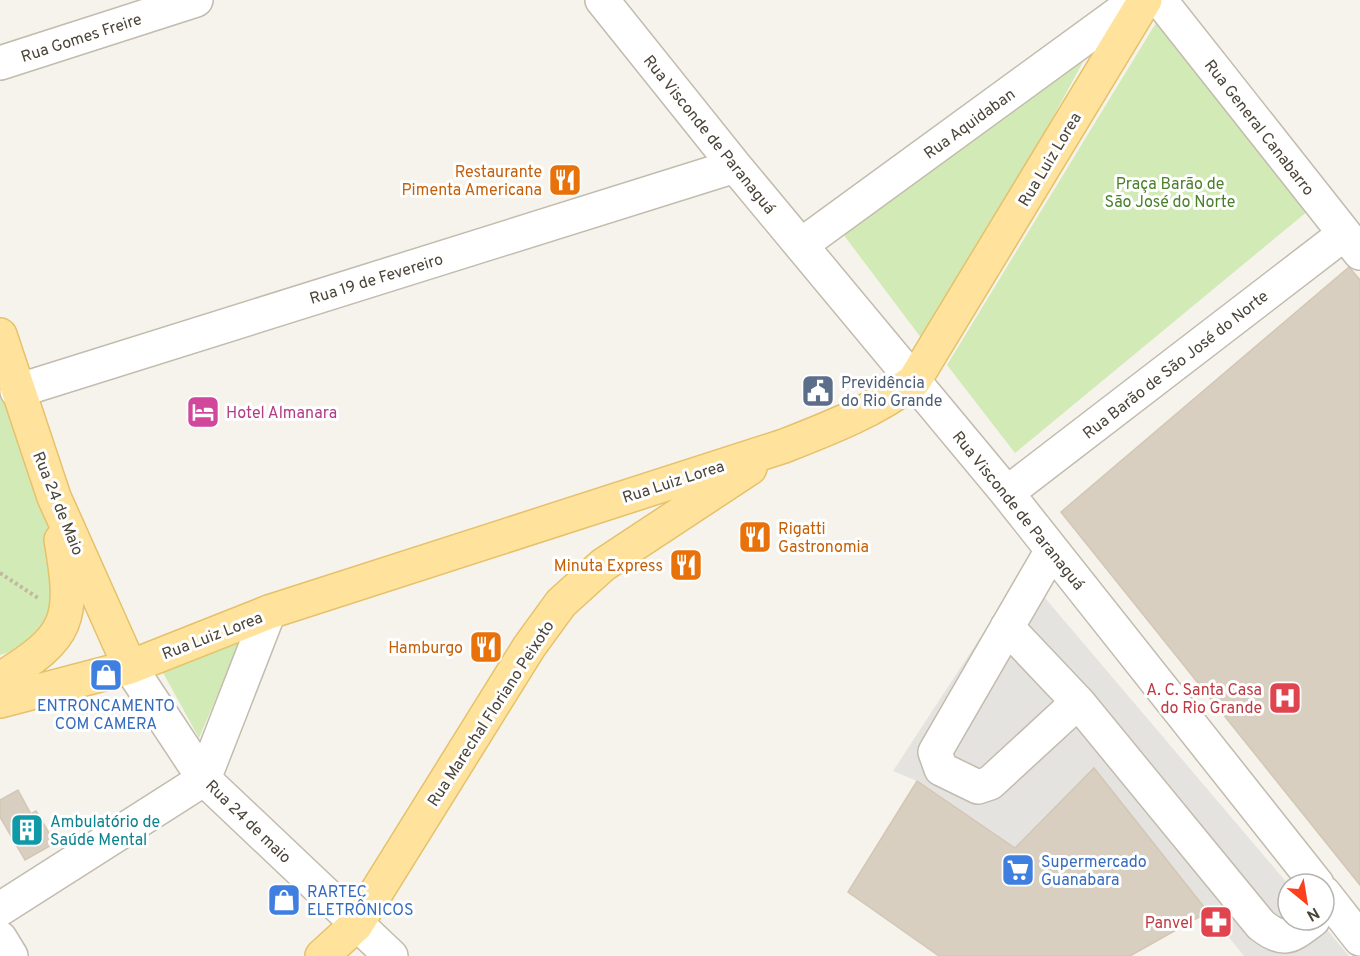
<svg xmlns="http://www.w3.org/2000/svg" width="1360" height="956" font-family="Overpass,sans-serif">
	<rect width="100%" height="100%" fill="#f6f3ec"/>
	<path fill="#d2eab5" d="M1159,18L1314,206L1015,453L947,365Z
		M1090,49L928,347L843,234Z
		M0,384L62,568L50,616L19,649L0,655Z
		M242,638L199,738L161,669Z"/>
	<path fill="#e5e3e0" d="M1023,572L1288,884V920H1319L1349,956H1244L1208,912L1015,848L917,781L893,771Z"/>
	<path fill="#d8cfc1" stroke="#d3c7b4" stroke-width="1.5" d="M1349,267L1360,280V885L1061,512Z
		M1094,768L1208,912L1130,956H939L848,892L917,781L1015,848Z
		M18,790L31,814L36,811L55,843L25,860L0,817V800Z"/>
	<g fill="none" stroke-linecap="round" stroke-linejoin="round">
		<defs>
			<path id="minor" d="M602,0L735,166L1007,493L1317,884
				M1160,0L1360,253
				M0,63L196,0
				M801,245L1137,0
				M17,391L735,166
				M1007,493L1344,234
				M1052,550L935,752L941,769L978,787L990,783L1078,702L1261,925C1285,944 1291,936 1313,920
				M1007,627L1078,702
				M130,667L204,779L391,956
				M1324,893L1360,939
				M0,909L204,779L269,612
				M0,938L11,956"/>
			<path id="major" d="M0,335L54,497L130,667
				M0,679C70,637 75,620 61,540
				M0,701L130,667L269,612L784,446C830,428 874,411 914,381L1145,0
				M322,956L356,925L529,647L561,603L603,565L750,468"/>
		</defs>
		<use href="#minor" stroke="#c2bbae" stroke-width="36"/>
		<use href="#major" stroke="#e6c16a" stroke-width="36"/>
		<path stroke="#c4b79f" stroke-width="4" stroke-dasharray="3 3" stroke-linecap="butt" d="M0,573L38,598"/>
		<use href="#minor" stroke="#fff" stroke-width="33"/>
		<use href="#major" stroke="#ffe39c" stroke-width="33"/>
	</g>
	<defs>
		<symbol id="restaurant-square" viewBox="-11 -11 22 22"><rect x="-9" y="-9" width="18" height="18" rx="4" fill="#e8710a" stroke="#fff"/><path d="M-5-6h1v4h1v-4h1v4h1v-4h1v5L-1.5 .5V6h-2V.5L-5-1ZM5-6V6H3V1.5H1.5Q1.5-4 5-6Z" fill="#fff"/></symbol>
		<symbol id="civic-square" viewBox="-11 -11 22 22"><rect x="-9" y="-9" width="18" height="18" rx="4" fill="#5c6f8a" stroke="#fff"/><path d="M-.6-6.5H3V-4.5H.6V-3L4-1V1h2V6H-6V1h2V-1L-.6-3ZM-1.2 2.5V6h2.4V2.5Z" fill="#fff"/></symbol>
		<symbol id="hotel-square" viewBox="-11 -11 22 22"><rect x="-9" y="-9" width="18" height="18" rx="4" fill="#d1479c" stroke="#fff"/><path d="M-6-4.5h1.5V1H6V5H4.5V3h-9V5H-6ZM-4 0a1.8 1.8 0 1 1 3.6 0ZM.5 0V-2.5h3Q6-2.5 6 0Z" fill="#fff"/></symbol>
		<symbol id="shop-square" viewBox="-11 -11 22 22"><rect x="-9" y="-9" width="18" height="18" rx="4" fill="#3f7fe0" stroke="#fff"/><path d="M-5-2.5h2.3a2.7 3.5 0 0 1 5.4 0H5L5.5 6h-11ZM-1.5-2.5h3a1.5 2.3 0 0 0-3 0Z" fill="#fff"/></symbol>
		<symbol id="hospital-square" viewBox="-11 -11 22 22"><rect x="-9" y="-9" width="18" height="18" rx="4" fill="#e0444e" stroke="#fff"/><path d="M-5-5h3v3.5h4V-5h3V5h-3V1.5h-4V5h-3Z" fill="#fff"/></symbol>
		<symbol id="building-square" viewBox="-11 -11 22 22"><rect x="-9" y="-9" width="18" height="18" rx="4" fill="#0f9aa8" stroke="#fff"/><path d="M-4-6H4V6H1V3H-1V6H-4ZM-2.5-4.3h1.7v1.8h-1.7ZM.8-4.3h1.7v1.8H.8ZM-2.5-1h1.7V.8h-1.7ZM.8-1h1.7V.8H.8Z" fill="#fff"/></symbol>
		<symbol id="supermarket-square" viewBox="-11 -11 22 22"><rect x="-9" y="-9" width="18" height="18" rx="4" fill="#3f7fe0" stroke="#fff"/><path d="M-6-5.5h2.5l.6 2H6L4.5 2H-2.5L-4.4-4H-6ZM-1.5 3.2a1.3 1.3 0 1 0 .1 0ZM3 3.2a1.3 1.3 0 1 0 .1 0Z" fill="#fff"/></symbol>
		<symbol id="pharmacy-square" viewBox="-11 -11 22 22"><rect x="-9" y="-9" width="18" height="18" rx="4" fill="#e0444e" stroke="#fff"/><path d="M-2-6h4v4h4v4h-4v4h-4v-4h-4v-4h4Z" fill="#fff"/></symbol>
	</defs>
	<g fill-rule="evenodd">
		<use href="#restaurant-square" x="546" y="161" width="38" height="38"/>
		<use href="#civic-square" x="799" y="372" width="38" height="38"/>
		<use href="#hotel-square" x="184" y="393" width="38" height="38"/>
		<use href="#restaurant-square" x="736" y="518" width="38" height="38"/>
		<use href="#restaurant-square" x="667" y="546" width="38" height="38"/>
		<use href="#restaurant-square" x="467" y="628" width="38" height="38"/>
		<use href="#shop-square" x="87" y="656" width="38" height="38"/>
		<use href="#hospital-square" x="1266" y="679" width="38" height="38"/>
		<use href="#building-square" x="8" y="811" width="38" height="38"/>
		<use href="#supermarket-square" x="999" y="851" width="38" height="38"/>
		<use href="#shop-square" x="265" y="881" width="38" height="38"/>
		<use href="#pharmacy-square" x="1197" y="903" width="38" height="38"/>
	</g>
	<g text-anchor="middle" stroke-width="6" stroke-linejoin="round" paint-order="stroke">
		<g font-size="16" fill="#4b4439" stroke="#fff">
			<text transform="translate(81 37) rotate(-18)" y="6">Rua Gomes Freire</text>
			<text transform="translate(969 123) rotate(-36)" y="6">Rua Aquidaban</text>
			<text transform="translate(1260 127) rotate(52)" y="6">Rua General Canabarro</text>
			<text transform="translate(710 134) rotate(51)" y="6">Rua Visconde de Paranaguá</text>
			<text transform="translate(1049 159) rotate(-59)" y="6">Rua Luiz Lorea</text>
			<text transform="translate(376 278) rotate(-17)" y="6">Rua 19 de Fevereiro</text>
			<text transform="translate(1175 364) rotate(-38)" y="6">Rua Barão de São José do Norte</text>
			<text transform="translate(673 481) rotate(-18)" y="6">Rua Luiz Lorea</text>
			<text transform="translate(59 503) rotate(68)" y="6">Rua 24 de Maio</text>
			<text transform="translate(1019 510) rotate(51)" y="6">Rua Visconde de Paranaguá</text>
			<text transform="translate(212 635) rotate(-21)" y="6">Rua Luiz Lorea</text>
			<text transform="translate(490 713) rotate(-57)" y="6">Rua Marechal Floriano Peixoto</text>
			<text transform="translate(249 821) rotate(44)" y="6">Rua 24 de maio</text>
		</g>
		<g font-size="16" fill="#c56008" stroke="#fff" text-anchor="end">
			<text x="542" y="177">Restaurante<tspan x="542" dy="18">Pimenta Americana</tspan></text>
			<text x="778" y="534" text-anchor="start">Rigatti<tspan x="778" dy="18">Gastronomia</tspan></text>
			<text x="663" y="571">Minuta Express</text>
			<text x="463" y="653">Hamburgo</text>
		</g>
		<g font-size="16" fill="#4a7f2a" stroke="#fff">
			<text x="1170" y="189">Praça Barão de<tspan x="1170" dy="18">São José do Norte</tspan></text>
		</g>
		<g font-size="16" fill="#4e5e75" stroke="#fff" text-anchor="start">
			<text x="841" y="388">Previdência<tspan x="841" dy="18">do Rio Grande</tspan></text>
		</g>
		<g font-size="16" fill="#b23c85" stroke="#fff" text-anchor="start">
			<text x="226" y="418">Hotel Almanara</text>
		</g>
		<g font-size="16" fill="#be3a42" stroke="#fff" text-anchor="end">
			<text x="1262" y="695">A. C. Santa Casa<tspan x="1262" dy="18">do Rio Grande</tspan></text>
			<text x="1193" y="928">Panvel</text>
		</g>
		<g font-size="16" fill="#366cbe" stroke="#fff" text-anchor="start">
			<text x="106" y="711" text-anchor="middle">ENTRONCAMENTO<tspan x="106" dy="18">COM CAMERA</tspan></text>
			<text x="1041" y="867">Supermercado<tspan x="1041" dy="18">Guanabara</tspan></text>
			<text x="307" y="897">RARTEC<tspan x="307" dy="18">ELETRÔNICOS</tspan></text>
		</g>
		<g font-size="16" fill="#0d838f" stroke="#fff" text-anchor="start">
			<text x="50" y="827">Ambulatório de<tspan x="50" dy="18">Saúde Mental</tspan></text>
		</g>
	</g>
	<g transform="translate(1306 902) rotate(150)"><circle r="28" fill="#ffffff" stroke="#b7b4b0" stroke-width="1.5"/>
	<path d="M0-4.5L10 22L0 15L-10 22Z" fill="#fc3f1d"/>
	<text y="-9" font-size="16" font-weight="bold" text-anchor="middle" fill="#4b4439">N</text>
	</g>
</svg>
